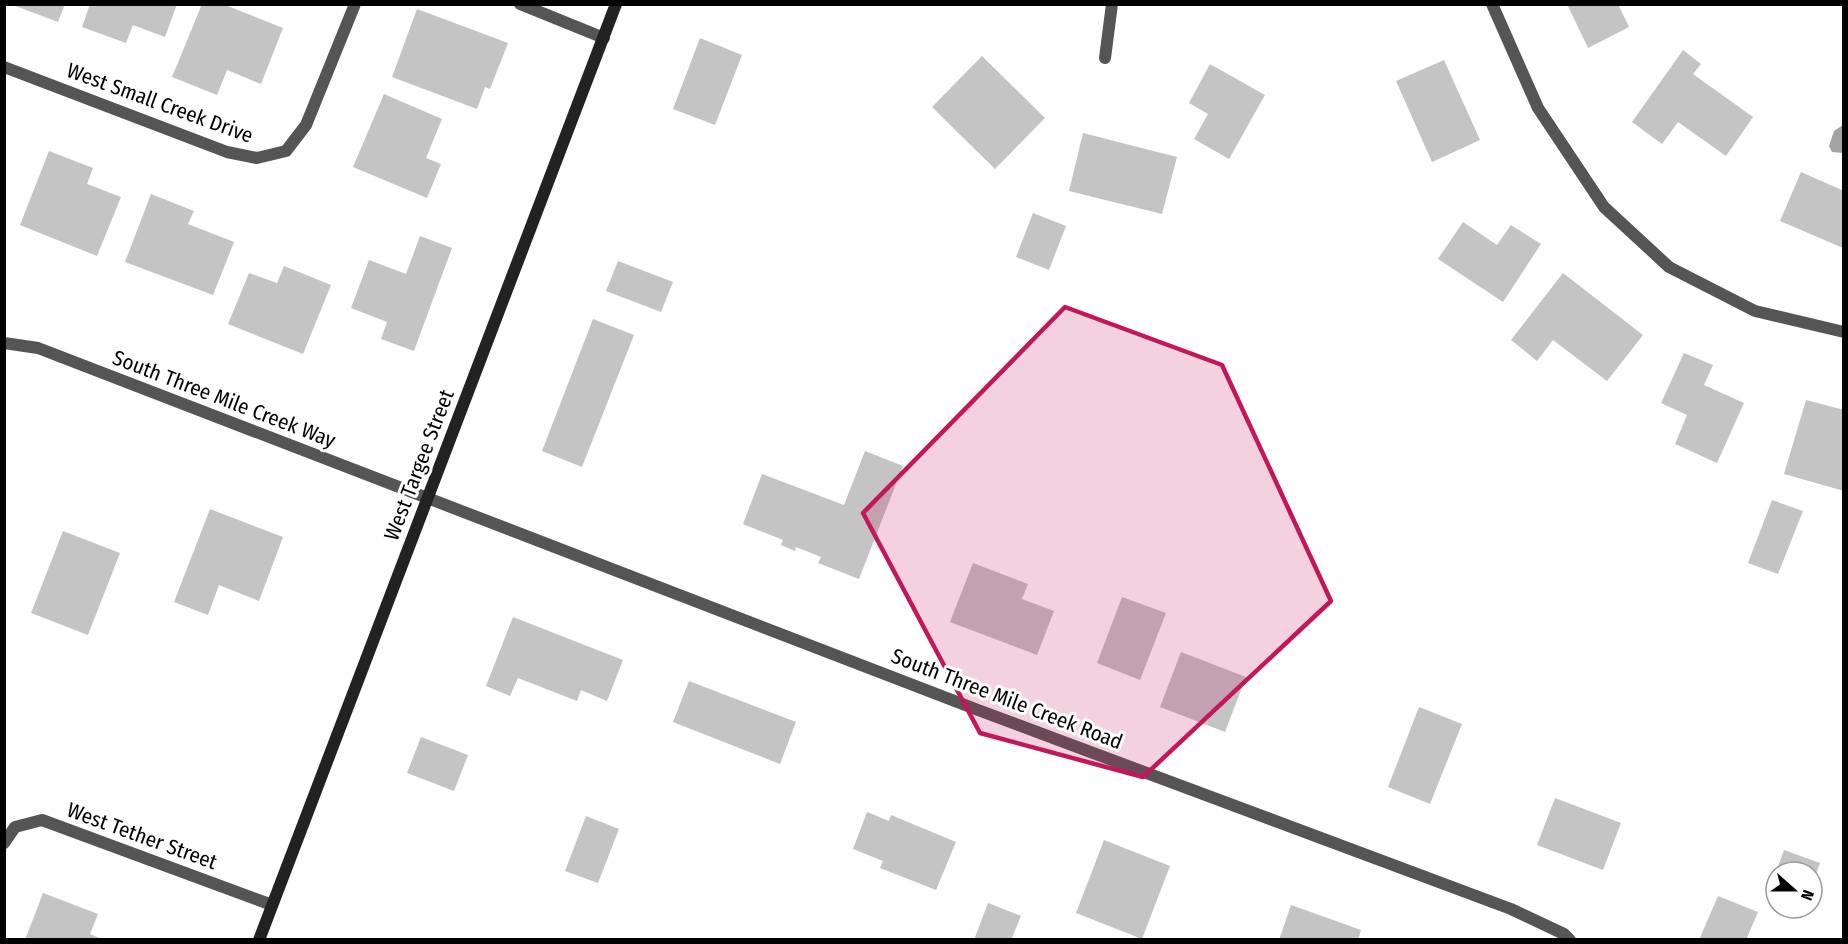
<svg xmlns="http://www.w3.org/2000/svg" width="1848" height="944" font-family="'Fira Sans Condensed',sans-serif">
	<rect width="100%" height="100%" fill="#fff"/>
	<path fill="#a3a3a3" d="M1843,125V153L1832,152L1829,146L1834,131Z"/>
	<path fill="#c4c4c4" d="M10,4H65L58,22Z
		M90,4H177L165,37L133,25L126,43L82,27Z
		M202,4H223L283,28L261,84L227,70L217,95L172,77Z
		M1567,4H1618L1629,27L1588,48Z
		M417,9L508,43L490,89L485,87L477,109L392,77Z
		M700,38L742,55L715,125L673,109Z
		M1683,50L1701,64L1693,74L1753,117L1726,156L1678,122L1662,144L1632,122Z
		M982,56L1045,118L995,169L932,107Z
		M1444,60L1480,140L1432,162L1396,81Z
		M1210,64L1265,95L1229,159L1194,139L1208,114L1189,103Z
		M384,94L442,119L426,158L441,164L427,198L353,167Z
		M1083,133L1177,157L1162,214L1069,191Z
		M49,151L93,168L87,184L121,197L97,256L20,225Z
		M1801,172L1844,191L1843,248L1780,221Z
		M151,194L194,211L188,224L234,242L213,295L125,262Z
		M1033,213L1066,226L1049,270L1016,257Z
		M1463,222L1497,245L1511,225L1541,244L1503,302L1438,259Z
		M420,236L452,248L414,351L381,339L387,322L351,308L369,260L406,274Z
		M618,261L673,282L661,312L606,291Z
		M284,266L331,285L303,354L228,324L249,273L277,283Z
		M1563,273L1643,335L1607,381L1553,340L1537,361L1511,340Z
		M593,319L634,335L582,467L542,451Z
		M1684,353L1713,365L1704,385L1744,403L1717,463L1675,444L1687,415L1661,403Z
		M1806,400L1844,410V491L1784,474Z
		M865,451L903,466L859,579L818,563L821,557L796,547L795,551L781,545L783,540L743,524L762,474L844,505Z
		M1772,500L1803,511L1778,574L1748,563Z
		M210,509L283,537L259,601L219,585L208,615L174,602Z
		M63,531L120,553L88,635L31,613Z
		M973,563L1028,584L1022,599L1054,611L1037,655L950,622Z
		M1122,597L1166,613L1140,680L1097,663Z
		M513,617L623,660L607,701L581,690L577,701L518,678L510,696L486,686Z
		M1181,652L1246,677L1225,732L1160,707Z
		M689,681L796,722L780,764L673,722Z
		M1419,707L1462,724L1430,804L1388,787Z
		M421,737L468,755L454,791L407,773Z
		M1555,798L1621,823L1603,870L1537,845Z
		M867,812L889,821L891,815L956,842L936,890L880,868L883,861L853,849Z
		M586,816L619,829L598,883L565,871Z
		M1104,840L1170,866L1142,939L1076,913Z
		M1784,850L1820,863L1812,886V872H1776Z
		M43,893L98,914L90,934L104,940H25Z
		M1718,896L1758,912L1746,940H1699Z
		M988,903L1021,916L1011,940H974Z
		M1291,905L1361,930L1358,940H1279Z"/>
	<g fill="none" stroke-linecap="round" stroke-linejoin="round">
		<path stroke="#555" stroke-width="12" d="M520,4L604,38
			M1492,4L1538,108L1604,207L1669,267L1755,311L1844,332
			M1105,58L1112,4
			M4,67L227,152L257,158L286,151L306,125L355,4
			M4,343L38,348L978,710L1511,909L1564,934L1570,940
			M4,843L15,827L42,820L272,905"/>
		<path stroke="#222" stroke-width="12" d="M259,940L616,4"/>
	</g>
	<path fill="#c2185b" fill-opacity="0.2" stroke="#c2185b" stroke-width="4.5" stroke-linejoin="round" d="M1065,307L1222,365L1331,601L1143,777L980,733L863,513Z"/>
	<g text-anchor="middle" stroke-width="6" stroke-linejoin="round" paint-order="stroke">
		<g font-size="21" fill="#000" stroke="#fff">
			<text transform="translate(160 103) rotate(20)" y="7">West Small Creek Drive</text>
			<text transform="translate(224 399) rotate(21)" y="7">South Three Mile Creek Way</text>
			<text transform="translate(419 465) rotate(-69)" y="7">West Targee Street</text>
			<text transform="translate(1007 699) rotate(21)" y="7">South Three Mile Creek Road</text>
			<text transform="translate(142 836) rotate(20)" y="7">West Tether Street</text>
		</g>
	</g>
	<rect width="1848" height="944" fill="none" stroke="#000000" stroke-width="12"/>
	<g transform="translate(1794 890) rotate(111)"><circle r="28" fill="#ffffff" stroke="#999999" stroke-width="1.5"/>
	<path d="M0-4.5L10 22L0 15L-10 22Z" fill="#000000"/>
	<text y="-9" font-size="16" font-weight="bold" text-anchor="middle" fill="#000000">N</text>
	</g>
</svg>
